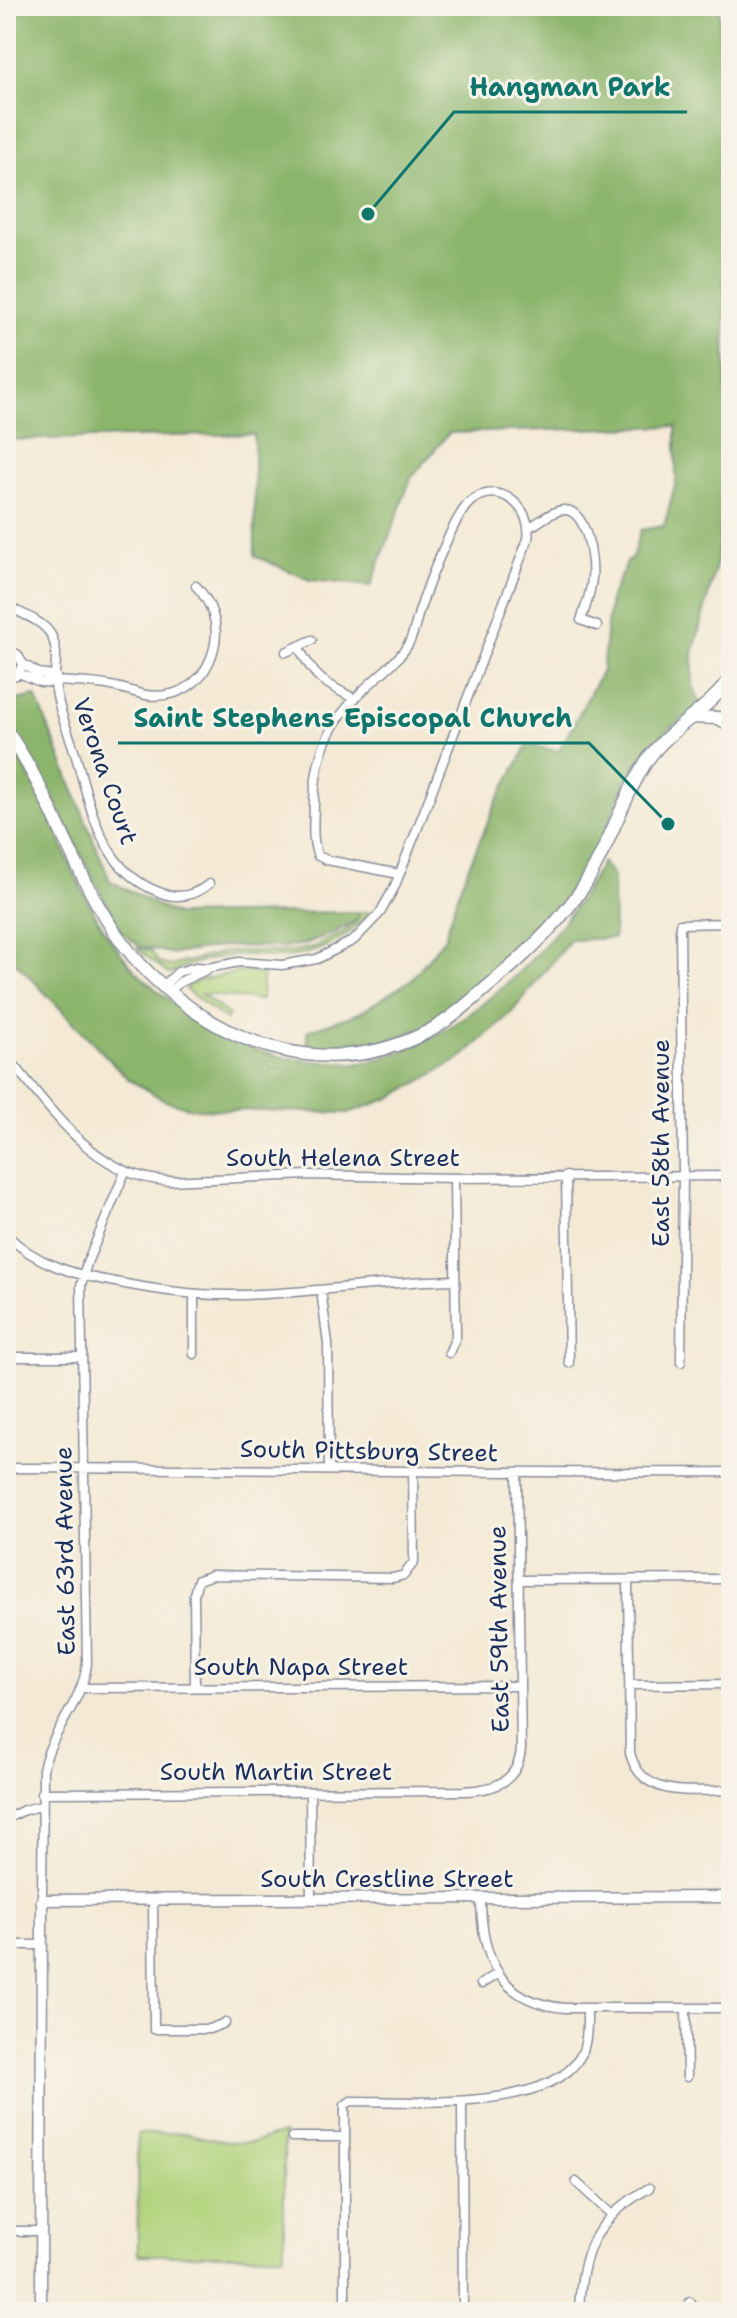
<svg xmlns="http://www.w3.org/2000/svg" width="737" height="2318" font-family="'Shantell Sans',sans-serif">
	<rect width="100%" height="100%" fill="#f7f3e8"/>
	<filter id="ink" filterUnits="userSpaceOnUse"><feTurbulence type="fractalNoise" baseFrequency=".0125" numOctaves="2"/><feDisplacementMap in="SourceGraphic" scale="16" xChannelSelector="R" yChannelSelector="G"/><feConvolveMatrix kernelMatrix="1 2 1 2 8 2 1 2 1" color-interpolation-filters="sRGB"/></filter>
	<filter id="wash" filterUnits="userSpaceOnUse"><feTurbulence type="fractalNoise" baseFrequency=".006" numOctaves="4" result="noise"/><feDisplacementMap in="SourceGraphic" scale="32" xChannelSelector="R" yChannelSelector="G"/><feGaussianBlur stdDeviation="1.8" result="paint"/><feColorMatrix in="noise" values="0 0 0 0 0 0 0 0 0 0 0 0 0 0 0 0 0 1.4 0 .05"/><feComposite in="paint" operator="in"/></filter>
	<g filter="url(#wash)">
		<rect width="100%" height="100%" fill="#f4e9d4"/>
		<path fill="#b0d37c" stroke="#66816d" stroke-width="2" d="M360,912H371C347,939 316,956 279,957C266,957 254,954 241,955C217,956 191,963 169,974L136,948L151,951L159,963L170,966L228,951L290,952L314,947L343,932L357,921Z
			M244,971L263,973L261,1000L201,994L229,1015L226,1020L186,990L189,983L194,984L196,981Z
			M185,2133C206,2138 230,2145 252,2142C263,2141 272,2134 284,2134V2255H138L137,2134Z"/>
		<path fill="#8cb56c" stroke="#547265" stroke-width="2" d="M6,6H719L728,470L717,562L693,654V686L701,705C677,723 650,741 635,767C613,804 602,846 580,883C566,906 547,924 529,943C467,1007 400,1057 307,1049V1031L359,1013L411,980L444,939L462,882L497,801L528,745L559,751L602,671L610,599L627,562L632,558L641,530L664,526L676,482V426L449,433L411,478L371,586L310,580L255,556L254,434L6,440Z
			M36,696L110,881L176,915L357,912L359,916L355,921L333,933L305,944L284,947L225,946L174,954L139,946L121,932L26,748L6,722V702Z
			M6,736C18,757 32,777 42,799C68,857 88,916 130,965C148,986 173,1002 196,1018C242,1048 270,1059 326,1062C337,1062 351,1065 362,1063C461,1043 557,949 602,862L613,876L614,938L570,940L512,1012L460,1059L388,1099L348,1113L195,1109L166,1101L128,1079L6,952Z"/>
	</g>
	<g filter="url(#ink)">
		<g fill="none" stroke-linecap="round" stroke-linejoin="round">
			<defs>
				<path id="minor" d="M530,527C540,522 551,511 563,510C587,508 594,560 592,578C591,593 586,606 581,620L597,626
					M6,606C20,613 44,621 51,635C60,652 54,666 55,683C57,706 68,731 75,753C91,807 100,870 159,892C178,900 194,896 209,884
					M298,646C315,679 321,681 353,698
					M286,652L312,640
					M6,653L17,654L23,664L17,675L6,676
					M23,664L38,673L56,676
					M19,673L40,682L55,683
					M55,681C76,682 96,682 116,687C126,689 136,693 146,695C181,700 206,680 214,648C220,625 211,602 196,586
					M163,986L178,972L196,967L208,968L239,962L282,965L317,959L354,940L380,913L394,888L427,804L528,539C533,508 499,478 470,502C454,516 428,584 421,606C417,617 415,630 410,641C402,657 386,669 373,681C332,718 316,746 314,802C314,819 311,840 318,856L327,860L399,874
					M170,991L180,982L208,969
					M6,1055C50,1107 93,1177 168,1181L308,1175L454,1178L731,1176
					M566,1176L569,1363
					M6,1234C35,1264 75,1275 115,1282C155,1290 195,1296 236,1295C309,1294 381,1281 455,1280
					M321,1290L328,1344L329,1470
					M194,1294V1354
					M449,1353L456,1337L454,1178
					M6,1357H82
					M681,1362L683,1176L680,924L731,923
					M6,1468C248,1468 489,1474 731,1472
					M519,1580L731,1579
					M628,1580L630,1753C642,1800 693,1790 731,1790
					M630,1685L731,1684
					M195,1687L194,1594L198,1580L212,1575L393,1578L404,1575L414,1562L413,1471
					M82,1688L520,1686
					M310,1792L311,1898
					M41,1793L464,1791C494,1790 518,1782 521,1749L517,1474
					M6,1819L24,1810L41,1806
					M481,1898C481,1957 499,2002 565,2008H731
					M42,1900L43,1769C51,1731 83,1702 87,1663L81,1286L87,1263L125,1172
					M153,1900L154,2029H209L225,2023
					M6,1945H42
					M481,1984L497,1974
					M686,2008L687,2077
					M462,2102L463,2312
					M292,2137H343
					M576,2182L611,2214
					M6,2231H41
					M690,2302L697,2312
					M345,2312V2105L351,2101C406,2101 549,2112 580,2057C588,2043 587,2024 587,2008
					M579,2312C581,2251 595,2219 649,2188"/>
				<path id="tertiary" d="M41,2312L42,1900L731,1897"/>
				<path id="secondary" d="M691,717L718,718L731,725
					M6,730C62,809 81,910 154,978C230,1050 333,1082 431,1030C454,1017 473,999 493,982C527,954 559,923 584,886C609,847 621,801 646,762C669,727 709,711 731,677"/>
			</defs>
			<use href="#minor" stroke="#888c99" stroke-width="11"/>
			<use href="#tertiary" stroke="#888c99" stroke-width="13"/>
			<use href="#secondary" stroke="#888c99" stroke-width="15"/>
			<use href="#minor" stroke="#fff" stroke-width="8"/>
			<use href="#tertiary" stroke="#fff" stroke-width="10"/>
			<use href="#secondary" stroke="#fff" stroke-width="12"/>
		</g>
	</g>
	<g text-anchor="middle" stroke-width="6" stroke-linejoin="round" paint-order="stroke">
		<g font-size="24" fill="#1b2f5e" stroke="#f7f3e8">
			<text transform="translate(105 771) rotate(71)" y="8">Verona Court</text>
			<text transform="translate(661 1143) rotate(-90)" y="8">East 58th Avenue</text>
			<text x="343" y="1166">South Helena Street</text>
			<text transform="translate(369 1451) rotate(1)" y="8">South Pittsburg Street</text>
			<text transform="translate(65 1551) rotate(-91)" y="8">East 63rd Avenue</text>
			<text transform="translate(499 1629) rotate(-91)" y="8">East 59th Avenue</text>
			<text x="301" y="1675">South Napa Street</text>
			<text x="276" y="1780">South Martin Street</text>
			<text x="387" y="1887">South Crestline Street</text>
		</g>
	</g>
	<path fill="none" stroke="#0f766e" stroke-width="3" d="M368 214L454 112H687M668 824L589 743H118"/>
	<g fill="#0f766e" stroke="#f7f3e8" stroke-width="3">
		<circle cx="368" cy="214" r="8"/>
		<circle cx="668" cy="824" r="8"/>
	</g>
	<g font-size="26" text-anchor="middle" font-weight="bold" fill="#0f766e" stroke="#f7f3e8" stroke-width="6" stroke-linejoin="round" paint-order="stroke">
		<text x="570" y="96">Hangman Park</text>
		<text x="353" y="727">Saint Stephens Episcopal Church</text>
	</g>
	<rect width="737" height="2318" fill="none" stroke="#f7f3e8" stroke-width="32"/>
</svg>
